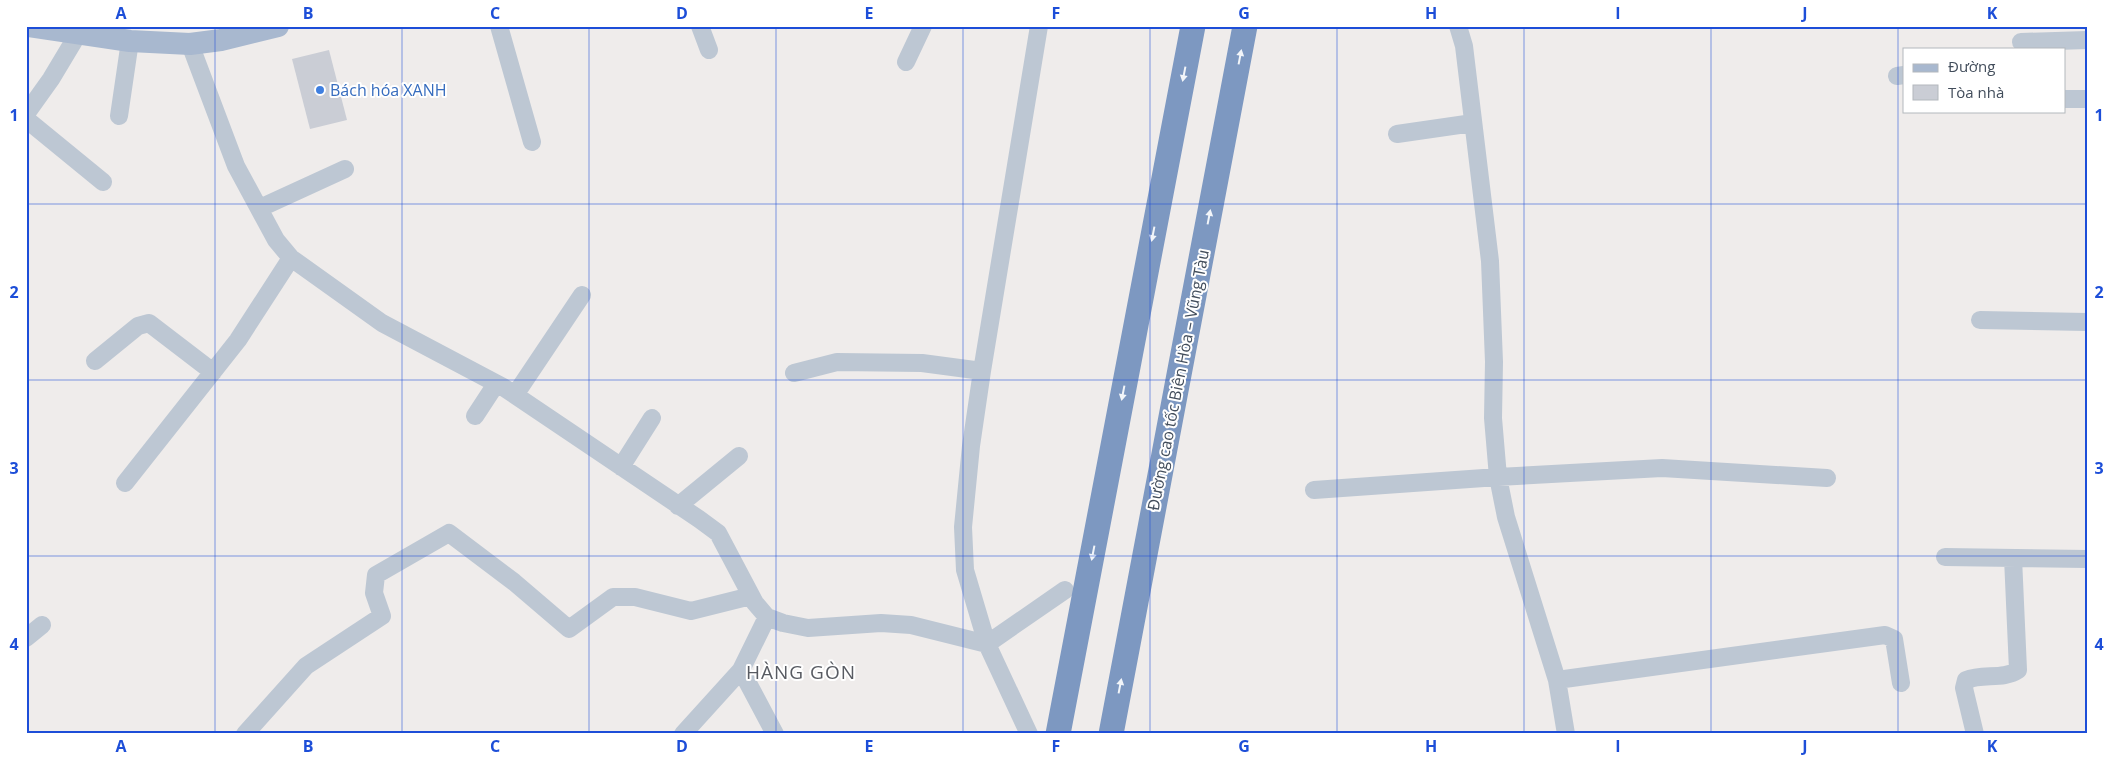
<svg xmlns="http://www.w3.org/2000/svg" width="2113" height="760" font-family="'Open Sans',sans-serif">
	<rect width="100%" height="100%" fill="#efeceb"/>
	<path fill="#cacdd5" d="M329,50L347,120L310,129L292,59Z"/>
	<g fill="none" stroke-linecap="round" stroke-linejoin="round">
		<path stroke="#bdc7d3" stroke-width="18" d="M499,26L532,142
			M700,26L709,50
			M1458,26L1464,46L1490,261L1494,362L1493,418L1498,477L1506,517L1557,680L1566,734
			M2021,42L2087,40
			M190,44L236,166L276,240L291,258L382,323L503,387L699,519L718,533L755,603L767,617L783,623L808,628L881,623L911,625L987,644L1065,590
			M906,62L923,26
			M1897,76L1904,75
			M2064,99H2087
			M26,114L51,79L78,34
			M119,116L130,41
			M26,119L103,182
			M1397,134L1473,123
			M260,208L345,169
			M1980,320L2087,322
			M95,361L138,326L149,323L213,372
			M794,373L837,362L922,363L982,371
			M515,395L582,295
			M475,416L496,384
			M621,467L652,418
			M125,483L238,340L291,258
			M1314,490L1498,477L1662,468L1827,478
			M678,506L739,456
			M1945,557L2087,559
			M26,638L42,625
			M741,670L775,734
			M1557,680L1885,635L1894,639L1901,683
			M245,734L306,666L382,616L374,593L376,575L449,533L514,582L569,629L613,597H635L691,611L751,596
			M683,734L741,670L767,617
			M1029,734L987,644L965,570L963,527L971,446L982,371L1039,26
			M1975,734L1964,688L1966,680C1983,673 2003,680 2018,670L2013,558"/>
		<path stroke="#a8b8cf" stroke-width="22" d="M29,26L130,41L190,44L221,40L278,26"/>
		<path stroke="#7d98c1" stroke-width="25" d="M1058,734L1193,26
			M1111,734L1245,26"/>
	</g>
	<defs><path id="oneway-solid" d="M-6-.8H1V-3.2L6.5 0L1 3.2V.8H-6Z" transform="scale(1.25)"/></defs>
	<g fill="#f2f5f9">
		<use href="#oneway-solid" transform="translate(1240 57) rotate(-79)"/>
		<use href="#oneway-solid" transform="translate(1184 74) rotate(101)"/>
		<use href="#oneway-solid" transform="translate(1209 217) rotate(-79)"/>
		<use href="#oneway-solid" transform="translate(1153 234) rotate(101)"/>
		<use href="#oneway-solid" transform="translate(1123 393) rotate(101)"/>
		<use href="#oneway-solid" transform="translate(1093 553) rotate(101)"/>
		<use href="#oneway-solid" transform="translate(1120 686) rotate(-79)"/>
	</g>
	<path fill="none" stroke="#1d4ed8" stroke-width="1" stroke-opacity="0.55" d="M215,26V734M402,26V734M589,26V734M776,26V734M963,26V734M1150,26V734M1337,26V734M1524,26V734M1711,26V734M1898,26V734M26,204H2087M26,380H2087M26,556H2087"/>
	<circle fill="#3f7fe0" stroke="#fff" stroke-width="2" cx="320" cy="90" r="5"/>
	<g text-anchor="middle" stroke-width="4" stroke-linejoin="round" paint-order="stroke">
		<g font-size="16" fill="#366cbe" stroke="#fff" text-anchor="start">
			<text x="330" y="96">Bách hóa XANH</text>
		</g>
		<g font-size="16" fill="#424d5b" stroke="#fff">
			<text transform="translate(1178 380) rotate(-79)" y="6">Đường cao tốc Biên Hòa – Vũng Tàu</text>
		</g>
		<g font-size="19" letter-spacing="1" fill="#585b62" stroke="#fff">
			<text x="801" y="679">HÀNG GÒN</text>
		</g>
	</g>
	<rect width="2113" height="760" fill="none" stroke="#ffffff" stroke-width="55"/>
	<rect x="1903" y="48" width="162" height="65" fill="#ffffff" stroke="#b3b8bd"/>
	<rect x="1913" y="64" width="25" height="8" fill="#a8b8cf" stroke="#b3b8bd"/>
	<text x="1948" y="72" font-size="15" fill="#424d5b">Đường</text>
	<rect x="1913" y="85" width="25" height="15" fill="#cacdd5" stroke="#b3b8bd"/>
	<text x="1948" y="98" font-size="15" fill="#424d5b">Tòa nhà</text>
	<rect x="28" y="28" width="2058" height="704" fill="none" stroke="#1d4ed8" stroke-width="2"/>
	<g font-size="16" text-anchor="middle" font-weight="bold" fill="#1d4ed8">
		<text x="121" y="19">A</text>
		<text x="308" y="19">B</text>
		<text x="495" y="19">C</text>
		<text x="682" y="19">D</text>
		<text x="869" y="19">E</text>
		<text x="1056" y="19">F</text>
		<text x="1244" y="19">G</text>
		<text x="1431" y="19">H</text>
		<text x="1618" y="19">I</text>
		<text x="1805" y="19">J</text>
		<text x="1992" y="19">K</text>
		<text x="14" y="121">1</text>
		<text x="2099" y="121">1</text>
		<text x="14" y="298">2</text>
		<text x="2099" y="298">2</text>
		<text x="14" y="474">3</text>
		<text x="2099" y="474">3</text>
		<text x="14" y="650">4</text>
		<text x="2099" y="650">4</text>
		<text x="121" y="752">A</text>
		<text x="308" y="752">B</text>
		<text x="495" y="752">C</text>
		<text x="682" y="752">D</text>
		<text x="869" y="752">E</text>
		<text x="1056" y="752">F</text>
		<text x="1244" y="752">G</text>
		<text x="1431" y="752">H</text>
		<text x="1618" y="752">I</text>
		<text x="1805" y="752">J</text>
		<text x="1992" y="752">K</text>
	</g>
</svg>
